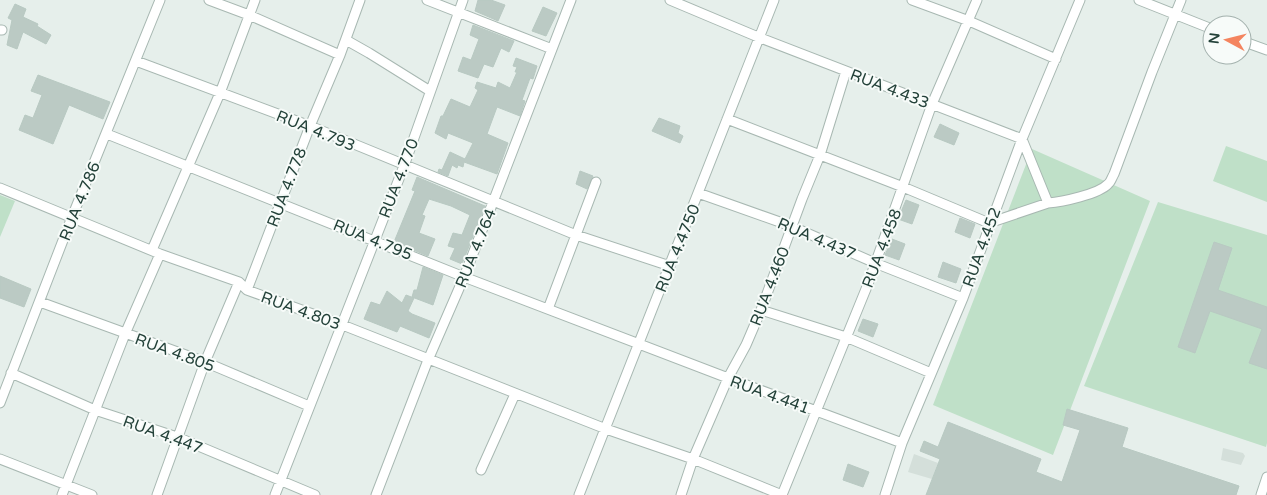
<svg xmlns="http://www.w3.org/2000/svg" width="1267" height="495" font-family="'Varela Round',sans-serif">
	<rect width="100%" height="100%" fill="#e6efeb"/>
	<path fill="#d4dfda" d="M1223,448L1243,453L1245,456L1241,465L1221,460Z
		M914,454L938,463L932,479L908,472Z"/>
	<path fill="#bfe0c8" d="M1226,146L1267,161V202L1213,181Z
		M1032,149L1150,201L1053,455L933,405Z
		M0,195L15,201L0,237Z
		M1158,202L1267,235V443L1266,447L1084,386Z"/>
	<path fill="#bbcac4" stroke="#b8c9c2" d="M478,0H491L505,5L498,21L475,11Z
		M15,4L26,9L23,17L38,24L37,26L51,35L46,44L23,32L17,49L7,45L12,20L8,18Z
		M543,7L557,13L546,36L532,31Z
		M473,25L514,41L509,52L501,48L493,67L484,64L478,78L458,71L463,57L471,60L479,39L470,35Z
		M516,58L537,66L533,79L530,78L522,100L525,101L520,116L497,107L487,134L508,143L497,174L464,162L463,167L458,165L457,168L452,165L448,176L438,172L439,169L442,170L450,152L465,159L473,143L448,133L446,139L435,133L441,116H443L451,99L470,107L478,90L475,88L477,82L496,88L498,82L510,88L517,72H515L517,67L513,66Z
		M38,75L110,102L103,119L69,105L53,144L19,130L25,115L33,118L42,95L31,91Z
		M659,118L680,126L678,133L683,136L680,143L652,131Z
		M940,124L959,133L954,145L934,137Z
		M580,171L593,176L587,189L576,184Z
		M417,177L485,206L462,264L450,259L455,248L448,246L453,233L462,235L470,215L451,206L429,199L422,215L425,216L419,233L435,239L428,256L394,242L415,191L412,190Z
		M906,200L919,205L912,224L898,219Z
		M960,218L975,224L970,238L955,232Z
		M892,239L905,244L899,260L885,255Z
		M1214,242L1232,248L1218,290L1267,307V369L1249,363L1262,329L1210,311L1195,353L1178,347Z
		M943,262L961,269L956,283L938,277Z
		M423,267L443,275L433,305L412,297L414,290H417Z
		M0,276L31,289L24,307L0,298Z
		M387,291L402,303L406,295L414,298L408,311L412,314L435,323L429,338L400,326L397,332L364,319L371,302L380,305Z
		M863,319L878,324L873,337L858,331Z
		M1067,409L1128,428L1122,447L1239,486L1236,495H926L940,459L920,451L924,441L938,447L948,422L1041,459L1036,472L1062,482L1080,430L1063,425Z
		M848,464L869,472L863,487L843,480Z"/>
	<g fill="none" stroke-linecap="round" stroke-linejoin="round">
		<defs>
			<path id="street" d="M209,0L249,15L340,55
				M427,0L552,49
				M670,0L758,37L1022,139L1048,203C1062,202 1099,194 1108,184C1111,182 1112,177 1114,174L1152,72L1181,0
				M912,0L969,21L1056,59
				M1139,0L1212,29
				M0,30H2
				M346,40L369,53L430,91
				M1242,41L1267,50
				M136,61L310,126L576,235L670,266
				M727,119L903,187L989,223L1048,203
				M107,134L464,277L728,378L902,443
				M0,188L160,254L239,282L247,290L340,324L606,429L693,459L782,495L868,284L932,104L977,0
				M698,193L791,226L875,263L963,298
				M152,250L220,93L255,0
				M247,290L310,126L340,55L360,0
				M40,302L205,362L309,406
				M548,309L596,182
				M761,310L846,337L931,373
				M11,373L95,410L177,437L315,495
				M0,403L72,217L160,0
				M0,459L92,495
				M481,470L515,394
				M62,495L125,334L160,254
				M157,495L205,362L239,282
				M275,495L404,166L463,0
				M376,495L428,360L464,277L571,0
				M579,495L774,0
				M681,495L693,459L728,378L746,345L761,310L802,199L820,155L846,71
				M885,495L902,443L963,298L1022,139L1080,0
				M1261,495L1267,477"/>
		</defs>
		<use href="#street" stroke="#a8b8b2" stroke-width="11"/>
		<use href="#street" stroke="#fff" stroke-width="9"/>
	</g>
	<g text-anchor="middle" stroke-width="4" stroke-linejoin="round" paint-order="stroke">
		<g font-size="16" fill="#24423a" stroke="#f7fbf9">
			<text transform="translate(890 88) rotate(21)" y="6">RUA 4.433</text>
			<text transform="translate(316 130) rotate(22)" y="6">RUA 4.793</text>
			<text transform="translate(398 178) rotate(-69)" y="6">RUA 4.770</text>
			<text transform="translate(286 187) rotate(-69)" y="6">RUA 4.778</text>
			<text transform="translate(79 201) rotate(-68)" y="6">RUA 4.786</text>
			<text transform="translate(817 238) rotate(23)" y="6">RUA 4.437</text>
			<text transform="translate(373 239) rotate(22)" y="6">RUA 4.795</text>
			<text transform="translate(981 247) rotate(-70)" y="6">RUA 4.452</text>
			<text transform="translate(475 248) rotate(-68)" y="6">RUA 4.764</text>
			<text transform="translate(677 248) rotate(-68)" y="6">RUA 4.4750</text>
			<text transform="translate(881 248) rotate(-69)" y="6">RUA 4.458</text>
			<text transform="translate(769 286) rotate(-69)" y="6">RUA 4.460</text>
			<text transform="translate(301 310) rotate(20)" y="6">RUA 4.803</text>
			<text transform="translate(175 352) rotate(20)" y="6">RUA 4.805</text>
			<text transform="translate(770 394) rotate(20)" y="6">RUA 4.441</text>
			<text transform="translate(163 434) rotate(20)" y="6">RUA 4.447</text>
		</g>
	</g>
	<g transform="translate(1227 40) rotate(277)"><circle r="24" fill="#f7fbf9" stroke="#a3b1ad"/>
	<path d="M0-4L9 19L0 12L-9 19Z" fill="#f4845f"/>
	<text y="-8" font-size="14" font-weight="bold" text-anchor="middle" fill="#24423a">N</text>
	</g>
</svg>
